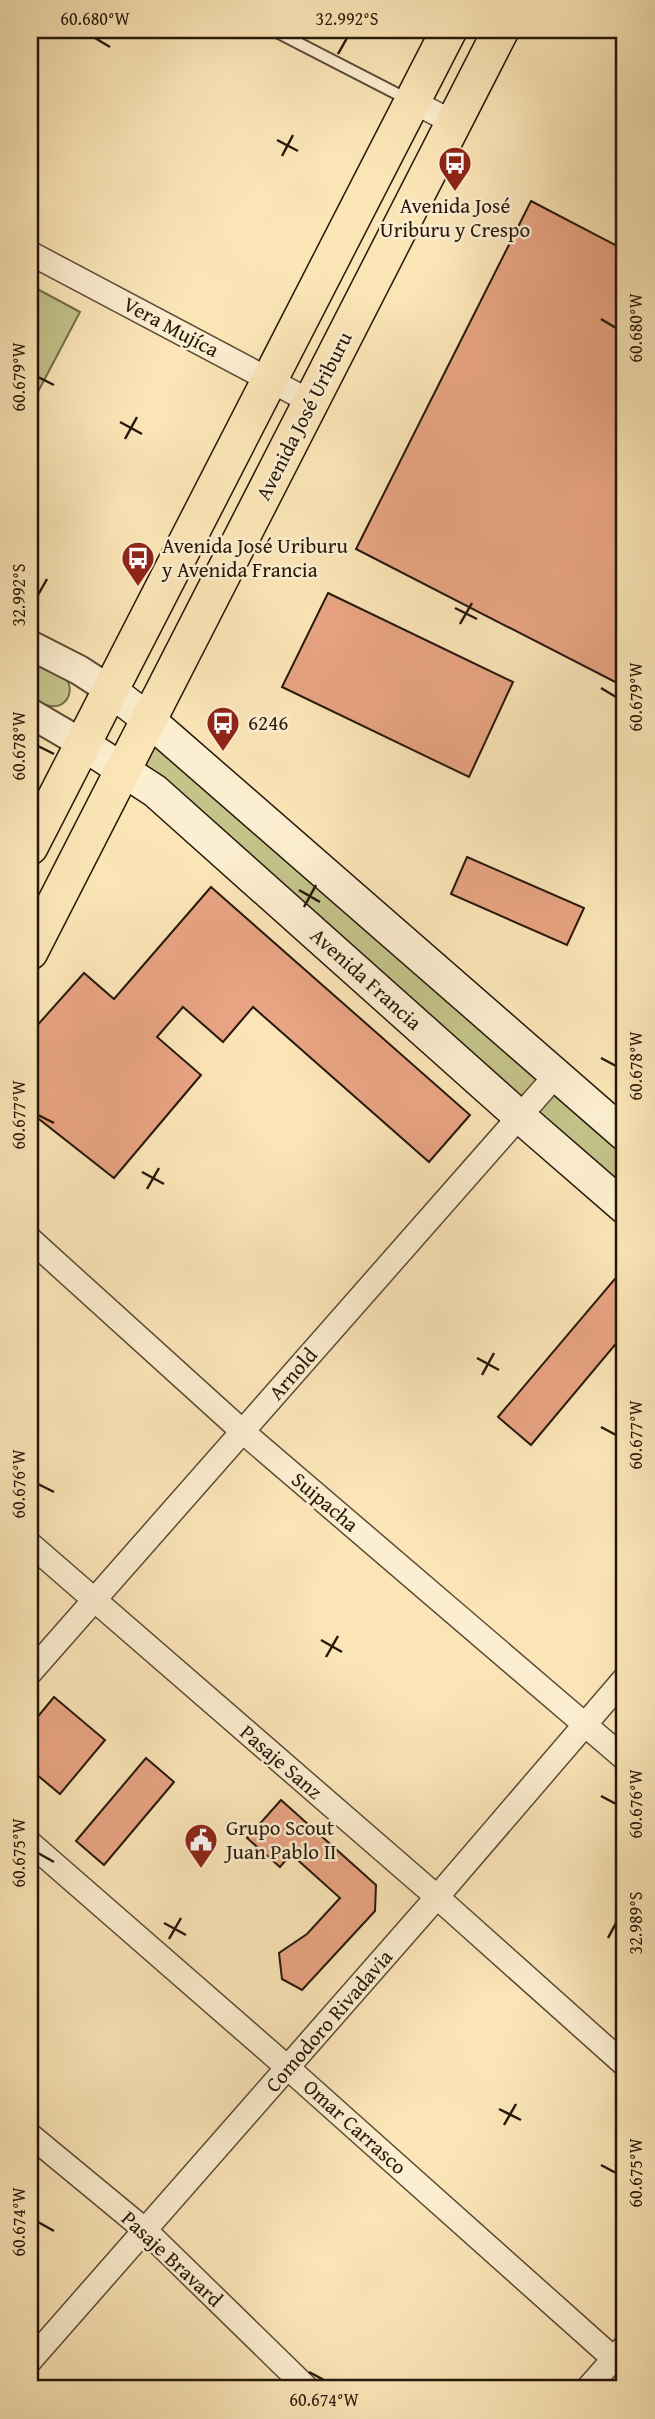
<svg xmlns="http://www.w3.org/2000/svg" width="655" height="2419" font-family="'Gentium Book Plus',serif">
	<rect width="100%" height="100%" fill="#fbe5b7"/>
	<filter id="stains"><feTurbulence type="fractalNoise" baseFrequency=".00286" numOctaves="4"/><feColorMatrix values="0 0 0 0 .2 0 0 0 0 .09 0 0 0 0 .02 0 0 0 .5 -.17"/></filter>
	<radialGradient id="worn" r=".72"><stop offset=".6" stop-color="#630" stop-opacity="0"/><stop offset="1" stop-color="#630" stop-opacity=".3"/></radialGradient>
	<path fill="#c3c38a" stroke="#746e4a" stroke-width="2" d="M30,285L80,312L30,407Z
		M30,657C41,663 56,668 64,676C76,688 68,709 50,706C43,705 36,700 30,697Z
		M149,720L625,1135V1208L124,769Z"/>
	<path fill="#e9a483" stroke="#26180a" stroke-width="2" d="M531,201L625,250V687L356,549Z
		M328,593L513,682L469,777L282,687Z
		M467,857L584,908L567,945L451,894Z
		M211,887L470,1115L429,1162L253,1007L223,1042L183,1007L157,1037L201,1075L114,1178L30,1112V1036L34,1029L84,973L114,999Z
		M625,1267V1333L531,1445L498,1417Z
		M54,1697L105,1740L60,1794L30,1769V1726Z
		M146,1758L174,1782L104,1865L76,1841Z
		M281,1800L376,1885L375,1911L302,1990L282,1979L279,1953L307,1934L340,1898L291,1854L280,1867L247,1838Z"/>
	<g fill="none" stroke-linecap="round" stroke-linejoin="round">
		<defs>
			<path id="service" d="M273,30L409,100"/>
			<path id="minor" d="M412,101L454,123
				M30,253L311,402
				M30,1239L242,1431L625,1759
				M30,1544L437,1897L625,2065
				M30,1673L556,1075
				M30,1843L288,2068L614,2359
				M30,2135L145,2230L308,2389
				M30,2361L437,1897L625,1678
				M587,2389L625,2346"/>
			<path id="tertiary" d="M30,645L79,670L110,690
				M30,713L83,744"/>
			<path id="secondary" d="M110,690L149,720L625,1135
				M83,744L155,791L519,1116L625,1208"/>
			<path id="primary" d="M30,847L449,30
				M30,952L501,30"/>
		</defs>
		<use href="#service" stroke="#5b4b35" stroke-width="14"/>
		<use href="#minor" stroke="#5b4b35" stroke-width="26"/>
		<use href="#tertiary" stroke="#5b4b35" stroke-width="32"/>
		<use href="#secondary" stroke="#26180a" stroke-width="35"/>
		<use href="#primary" stroke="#26180a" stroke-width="38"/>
		<use href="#service" stroke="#fceed0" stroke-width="10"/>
		<use href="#minor" stroke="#fceed0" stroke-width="23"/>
		<use href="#tertiary" stroke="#fceed0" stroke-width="28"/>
		<use href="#secondary" stroke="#fceed0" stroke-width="32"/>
		<use href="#primary" stroke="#fbe5b7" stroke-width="35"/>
	</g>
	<path fill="none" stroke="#26180a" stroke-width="2.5" d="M95,38L110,47M338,54L347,38M277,140L298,151M282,156L293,135M601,319L616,328M38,377L54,385M120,422L142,434M125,439L137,417M38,595L47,579M455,608L477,619M460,624L472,603M601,688L616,697M38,746L54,754M299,890L320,902M304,907L316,885M601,1058L616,1066M38,1115L54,1123M142,1172L164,1184M147,1189L159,1168M477,1358L499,1370M482,1375L494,1353M601,1427L616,1435M38,1484L54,1492M321,1640L342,1652M326,1657L338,1636M601,1796L616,1804M38,1853L54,1862M164,1923L186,1935M608,1938L616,1923M169,1939L181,1918M499,2109L521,2120M504,2125L516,2104M601,2165L616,2173M38,2222L54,2231M309,2372L324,2380"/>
	<defs>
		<symbol id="bus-pin" viewBox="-11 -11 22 30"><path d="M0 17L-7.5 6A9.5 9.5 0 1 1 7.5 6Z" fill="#8f2418" stroke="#fceed0"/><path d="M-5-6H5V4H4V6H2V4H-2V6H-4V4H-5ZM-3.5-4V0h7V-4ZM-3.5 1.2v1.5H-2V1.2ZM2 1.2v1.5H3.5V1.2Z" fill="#fff"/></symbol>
		<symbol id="civic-pin" viewBox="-11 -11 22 30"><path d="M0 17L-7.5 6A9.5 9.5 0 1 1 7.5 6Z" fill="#8f2418" stroke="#fceed0"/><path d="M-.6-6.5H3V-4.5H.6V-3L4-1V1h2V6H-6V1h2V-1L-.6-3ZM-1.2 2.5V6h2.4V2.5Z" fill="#fff"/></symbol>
	</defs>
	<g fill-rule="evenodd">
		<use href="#bus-pin" x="436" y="144" width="38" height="52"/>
		<use href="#bus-pin" x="119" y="539" width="38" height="52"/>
		<use href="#bus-pin" x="204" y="704" width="38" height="52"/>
		<use href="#civic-pin" x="182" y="1821" width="38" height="52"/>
	</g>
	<g text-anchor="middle" stroke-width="5" stroke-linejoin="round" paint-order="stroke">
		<g font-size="21" fill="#26180a" stroke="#fceed0" text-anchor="start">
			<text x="455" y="213" text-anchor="middle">Avenida José<tspan x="455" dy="24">Uriburu y Crespo</tspan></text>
			<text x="162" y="553">Avenida José Uriburu<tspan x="162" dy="24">y Avenida Francia</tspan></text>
			<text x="248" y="730">6246</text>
			<text x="226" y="1835">Grupo Scout<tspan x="226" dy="24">Juan Pablo II</tspan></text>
		</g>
		<g font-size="21" fill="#26180a" stroke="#fceed0">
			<text transform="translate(171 327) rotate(28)" y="7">Vera Mujíca</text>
			<text transform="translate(304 416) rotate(-63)" y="7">Avenida José Uriburu</text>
			<text transform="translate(366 979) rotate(42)" y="7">Avenida Francia</text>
			<text transform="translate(293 1374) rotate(-49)" y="7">Arnold</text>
			<text transform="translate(325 1502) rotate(40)" y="7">Suipacha</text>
			<text transform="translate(281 1762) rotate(41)" y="7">Pasaje Sanz</text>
			<text transform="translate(329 2021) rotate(-49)" y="7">Comodoro Rivadavia</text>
			<text transform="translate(355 2127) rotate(42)" y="7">Omar Carrasco</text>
			<text transform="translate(172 2259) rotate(43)" y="7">Pasaje Bravard</text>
		</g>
	</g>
	<rect width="655" height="2419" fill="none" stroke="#fbe5b7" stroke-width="77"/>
	<rect x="38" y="38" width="578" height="2342" fill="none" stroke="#26180a" stroke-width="2.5"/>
	<g font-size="18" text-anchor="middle" fill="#26180a">
		<text x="95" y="25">60.680°W</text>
		<text x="347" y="25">32.992°S</text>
		<text transform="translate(636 328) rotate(-90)" y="6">60.680°W</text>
		<text transform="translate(19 377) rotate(-90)" y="6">60.679°W</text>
		<text transform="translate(19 595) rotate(-90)" y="6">32.992°S</text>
		<text transform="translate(636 697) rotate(-90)" y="6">60.679°W</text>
		<text transform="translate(19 746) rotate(-90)" y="6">60.678°W</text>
		<text transform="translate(636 1066) rotate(-90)" y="6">60.678°W</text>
		<text transform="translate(19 1115) rotate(-90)" y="6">60.677°W</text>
		<text transform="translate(636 1435) rotate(-90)" y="6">60.677°W</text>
		<text transform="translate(19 1484) rotate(-90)" y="6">60.676°W</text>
		<text transform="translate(636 1804) rotate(-90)" y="6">60.676°W</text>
		<text transform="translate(19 1853) rotate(-90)" y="6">60.675°W</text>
		<text transform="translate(636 1923) rotate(-90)" y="6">32.989°S</text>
		<text transform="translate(636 2173) rotate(-90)" y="6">60.675°W</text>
		<text transform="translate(19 2222) rotate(-90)" y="6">60.674°W</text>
		<text x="324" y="2406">60.674°W</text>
	</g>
	<rect width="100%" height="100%" filter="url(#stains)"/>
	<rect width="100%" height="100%" fill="url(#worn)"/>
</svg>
